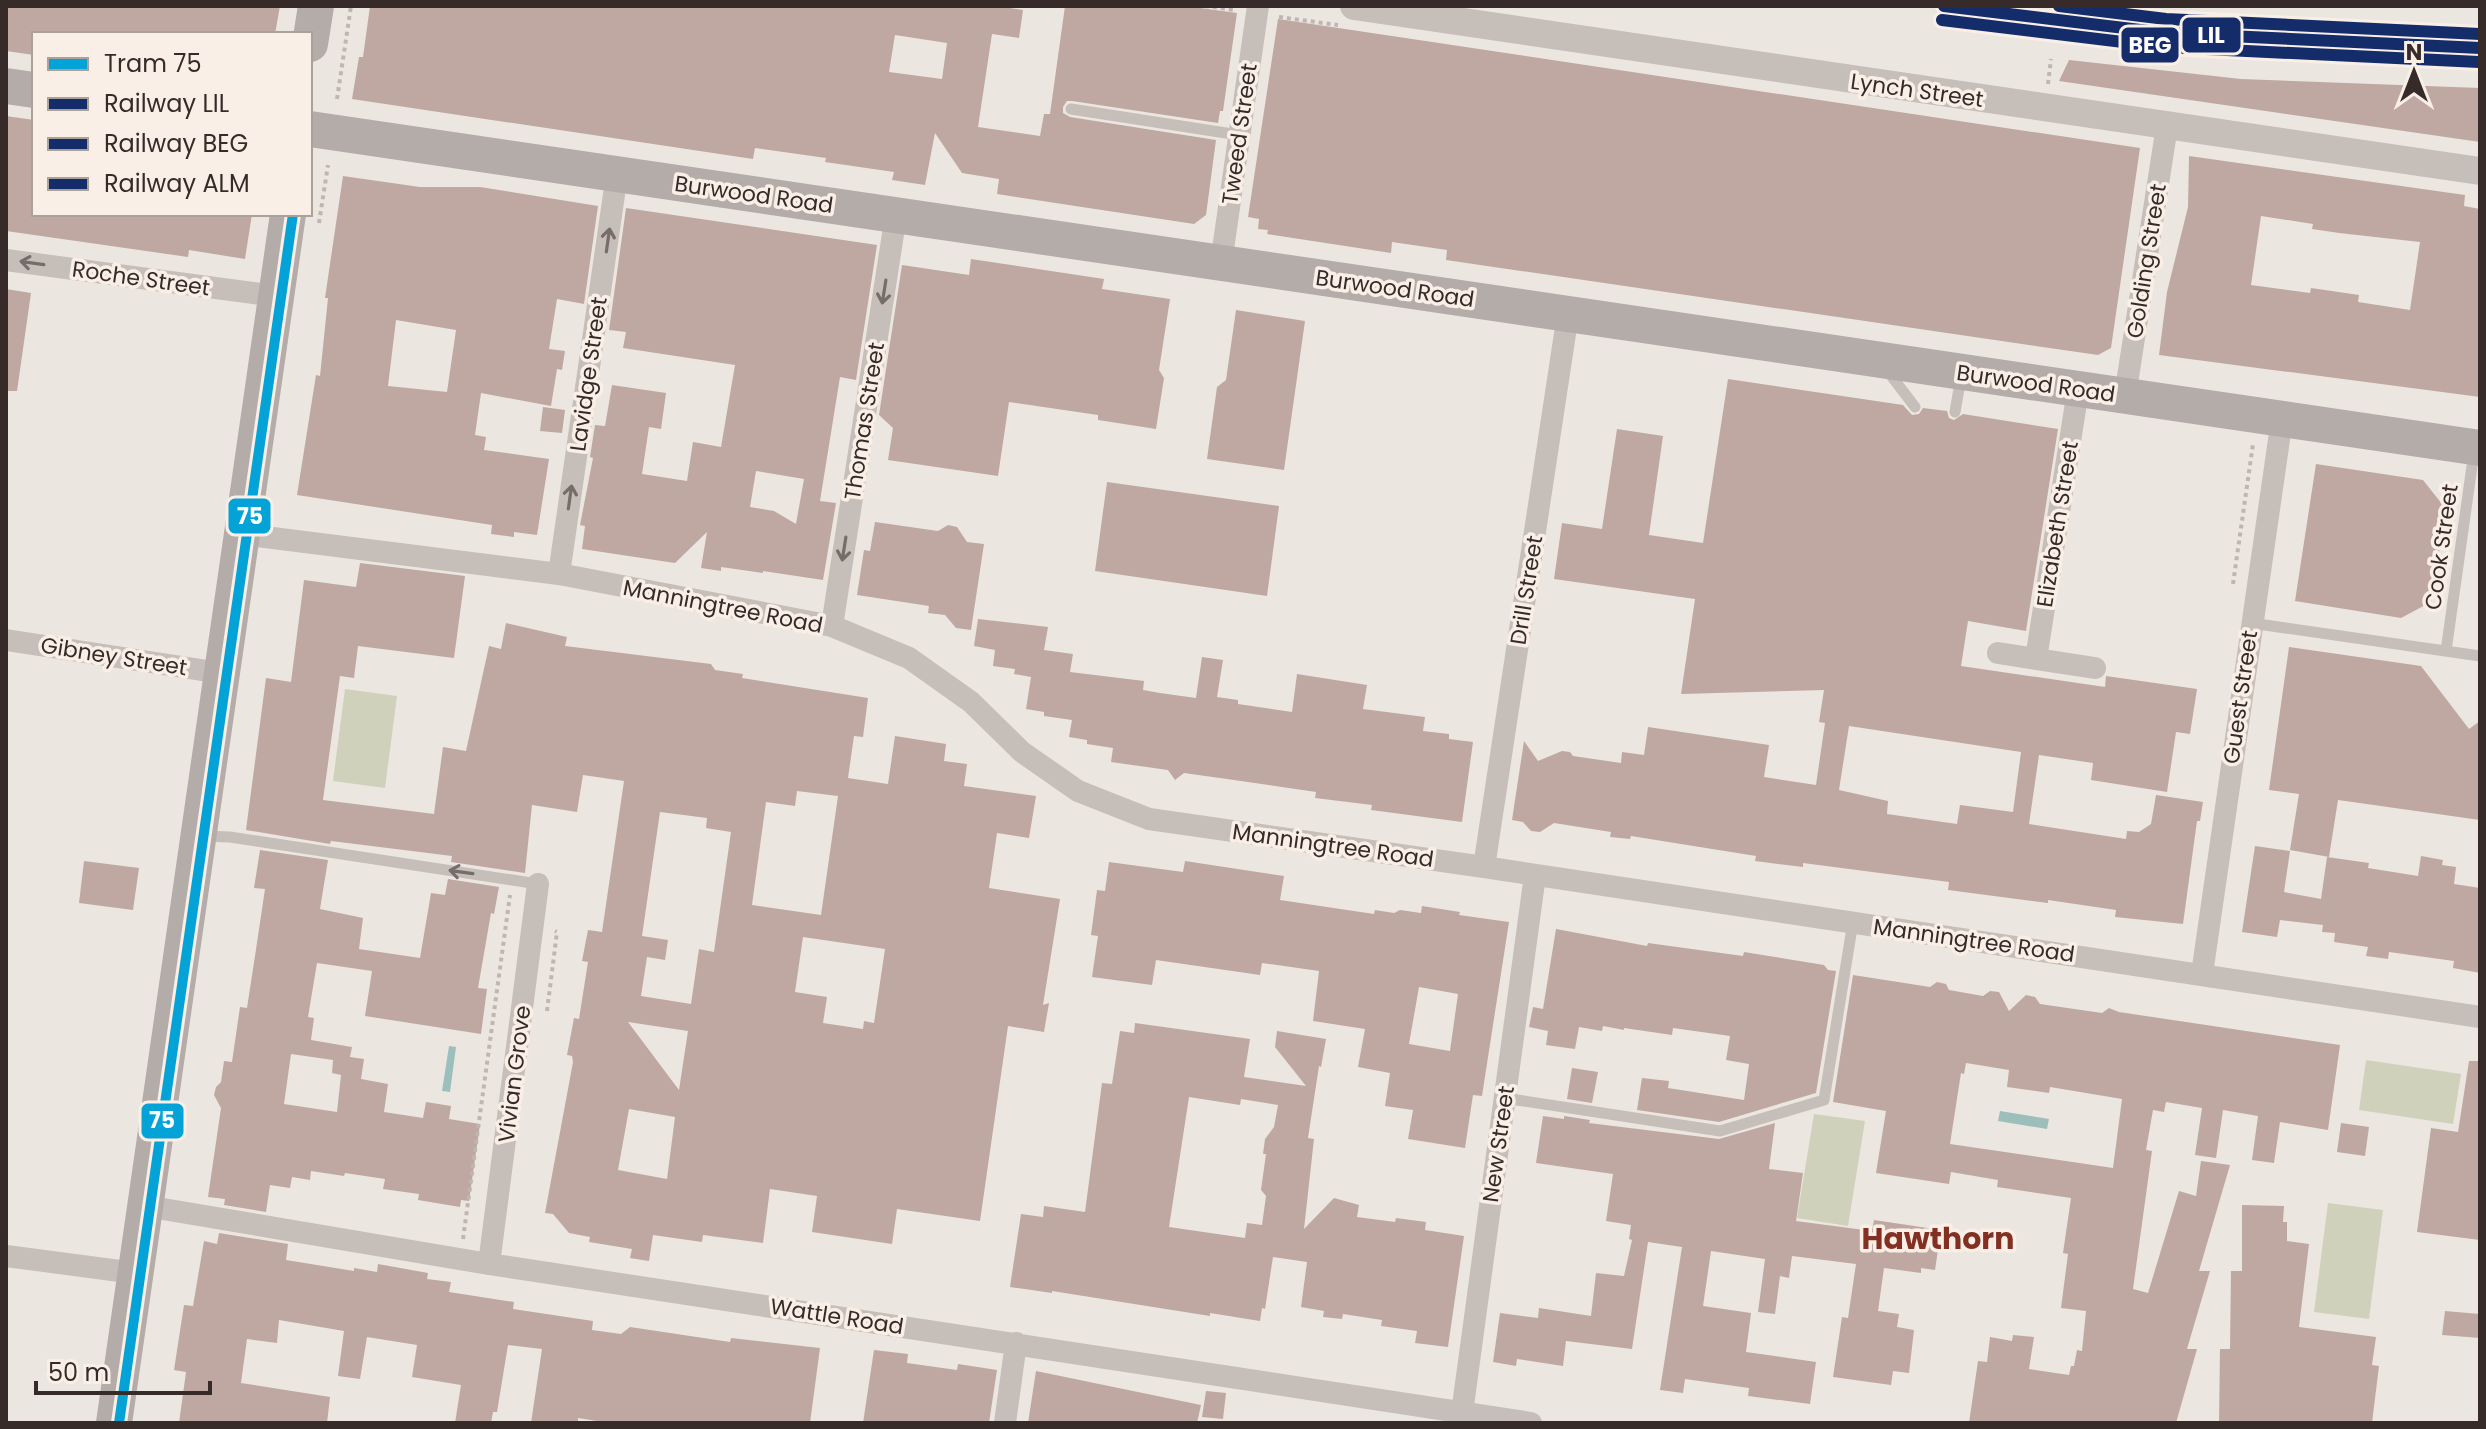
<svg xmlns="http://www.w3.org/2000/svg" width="2486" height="1429" font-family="Poppins,sans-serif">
	<rect width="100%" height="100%" fill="#ece6e0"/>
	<path fill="#cfd1ba" d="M345,689L397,696L385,788L333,781Z
		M2366,1060L2461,1074L2453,1124L2359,1110Z
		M1814,1114L1865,1121L1848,1226L1797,1218Z
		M2328,1203L2383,1210L2369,1319L2314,1312Z"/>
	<path fill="#9dbfbb" d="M449,1046L456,1047L450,1092L442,1091Z
		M2000,1111L2049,1119L2047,1129L1998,1121Z"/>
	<path fill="#bfa8a2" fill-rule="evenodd" d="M6,6H280L275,34H34V55L6,51Z
		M370,6H997L1023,10L1019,38L992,34L978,127L1040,136L1044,114H1050L1065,6H1186L1237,13L1223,111H1220L1218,123L1072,101H1067L1063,107V113L1070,117L1216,140L1206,215L1194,224L997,194L999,179L962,173L935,133L925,185L892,180L894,172L825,162L826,158L755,148L753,159L352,99L359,57H363ZM895,35L947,43L942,79L889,72Z
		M1278,19L2140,148L2111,348L2098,355L1446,260L1447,250L1392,242L1391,253L1267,234L1268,230L1258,229L1259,219L1248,217Z
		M2069,60L2241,79L2480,88V142L2059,81Z
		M6,116L34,120V214H252L245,259L189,250L188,257L6,231Z
		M2189,156L2465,195L2464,206L2480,209V397L2159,355L2167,292L2188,207ZM2261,216L2313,224L2312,229L2339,233L2420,242L2410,310L2358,302L2359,295L2311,288L2310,293L2251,285Z
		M343,176L420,187H480L598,206L584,304L557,299L549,349L565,351L562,370L557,369L551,406L481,393L475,435L486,437L484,450L549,459L537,535L514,532V537L491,534L492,525L297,495L316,375L320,376L328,298H325ZM396,320L456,330L447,392L388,386Z
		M626,208L877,245L856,380L840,377L820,501L836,503L823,580L763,571V573L721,567V571L701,568L707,532L675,563L582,549L585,526L580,525L593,458L590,457L595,425L605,426L612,385L666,393L661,429L649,427L642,474L687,481L693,442L721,447L735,365L623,348L626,332L609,330ZM756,471L804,479L796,524L774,511L750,507Z
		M971,259L1104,279L1102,289L1170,299L1159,370L1164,378L1156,429L1098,420V415L1009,402L998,476L888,460L893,428L879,415L902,265L969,275Z
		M6,289L31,293L17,391H6Z
		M1236,310L1305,321L1284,470L1207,459L1217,387L1226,380Z
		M1728,379L1903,405L1912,415L1919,414L1923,408L1947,411L1949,418L1954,420L1963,414L2058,429L2026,631L1968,621L1961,666L2105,687L2106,676L2197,689L2190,734L2176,732L2167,792L2091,780L2093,763L2039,755L2029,824L2126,839L2127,831L2139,832L2151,824L2156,795L2203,802L2200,821H2197L2183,924L2115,917L2116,910L2048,900V903L1948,890L1949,882L1803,863V867L1755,861L1756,856L1631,836L1630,839L1610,837L1611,832L1554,823L1540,832L1531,831L1523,822L1512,820L1524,741L1538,761L1562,751L1570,752L1573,756L1621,763L1622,752L1644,755L1648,727L1769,745L1764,777L1816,785L1825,723L1819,722L1824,690L1681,694L1695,599L1554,579L1562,523L1602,529L1617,429L1663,436L1649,535L1703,543ZM1849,726L2021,752L2013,812L1960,805L1957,824L1887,814L1888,801L1839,790Z
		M543,407L565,410L562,433L540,431Z
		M2316,464L2423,480L2446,509L2431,602L2401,618L2295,601Z
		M1107,482L1279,506L1267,596L1095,571Z
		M875,522L938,531L948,525L957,527L967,542L984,544L971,630L956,628L945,615L928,613L929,606L857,595L864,550L870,551Z
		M360,563L465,576L454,658L358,646L354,678L340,676L323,800L434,814L443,747L466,751L489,646L501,649L506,623L567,637L565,646L711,664L715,670L743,674L742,678L868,698L863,737L854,736L848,778L888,784L895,736L946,744L944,761L967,764L964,786L1036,796L1029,838L997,833L989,888L1060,899L1043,1005L1049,1003L1044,1032L1008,1026L980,1221L897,1209L892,1244L812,1232L817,1196L770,1189L763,1243L703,1235L702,1242L653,1235L649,1261L630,1258L632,1249L589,1242L590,1237L569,1233L553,1214L545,1213L573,1062L572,1056L567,1055L574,1018L579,1019L588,962L582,961L588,930L602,932L624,781L583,775L577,812L532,805L525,873L451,862L452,856L331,841L330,844L246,830L266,678L291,682L304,580L356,587ZM797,791L838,796L821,915L752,905L766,802L795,806ZM660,812L707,818L706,828L731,832L714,952L699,949L691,1004L641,996L647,957L665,960L668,940L642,936ZM803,937L885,949L874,1023L864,1021L863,1029L823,1023L827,997L795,992ZM628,1022L688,1031L679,1090ZM629,1109L675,1117L667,1179L618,1170Z
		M978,619L1048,627L1044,650L1073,654L1070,672L1144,681L1143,690L1160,693L1196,698L1202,657L1223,660L1217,697L1238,700V704L1292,712L1297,674L1367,685L1363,709L1425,717L1423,731L1449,734V739L1473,742L1462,822L1371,810L1372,805L1315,798L1316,792L1234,780L1184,773L1175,780L1168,770L1111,762L1113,748L1087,744V740L1069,737L1072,720L1044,716V712L1026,709L1031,677L1014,674L1015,669L993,666L995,650L974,646Z
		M2289,647L2421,666L2469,729L2480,721V820L2338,800L2329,857L2290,850L2299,794L2269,790Z
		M2255,846L2290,851L2284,892L2321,899L2327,857L2369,863L2368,868L2418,876L2421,856L2443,860L2442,865L2456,867L2454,884L2480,888V973L2453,968L2454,961L2389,952L2388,959L2366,956L2368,947L2334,942L2335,933L2322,932L2323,925L2280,920L2277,937L2242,932Z
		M260,850L328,860L320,909L363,918L359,949L420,958L431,893L445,895L448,879L499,887L494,914L491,913L478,988L487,989L481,1034L365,1016L372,971L317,963L308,1017L314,1018L311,1040L352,1047L350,1057L364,1059L361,1079L388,1084L384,1112L423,1118L426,1102L451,1106L449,1119L480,1124L469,1201L461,1200L460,1207L418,1200L419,1194L383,1189L385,1179L345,1173L344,1176L311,1171L310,1180L292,1177L290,1188L270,1185L266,1212L224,1205L225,1199L208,1197L221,1108L214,1095L216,1087L221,1082L224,1061L232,1062L240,1007L247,1008L255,956L265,889L254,888ZM291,1054L333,1060L332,1073L341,1075L337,1112L284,1104Z
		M84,861L139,868L133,910L79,903Z
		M1185,861L1284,876L1280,900L1374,914L1375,910L1394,913L1400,910L1421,913L1422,906L1460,912L1459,915L1509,922L1482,1096L1473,1095L1465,1148L1408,1139L1413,1110L1385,1106L1390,1073L1358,1067L1365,1029L1313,1021L1319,971L1262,963L1260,975L1156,960L1152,985L1092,977L1098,936L1091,935L1097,890L1105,891L1109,862L1183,872ZM1419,987L1458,994L1450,1051L1409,1044Z
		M1556,929L1647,946L1648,943L1743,956L1744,952L1824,965L1828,970L1836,971L1816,1093L1719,1122L1637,1110L1642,1078L1669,1081L1668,1088L1744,1100L1749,1064L1726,1060L1730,1036L1673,1028L1672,1035L1624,1028V1030L1603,1026L1602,1031L1579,1027L1575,1049L1546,1045L1548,1031L1529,1027L1533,1007L1543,1009Z
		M1853,975L1930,987L1937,982L1946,984L1949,990L1983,996L1990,991L1999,992L2009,1011L2026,995L2035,997L2040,1004L2102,1013L2109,1008L2119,1012L2340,1045L2328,1130L2280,1122L2274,1163L2252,1160L2258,1116L2223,1110L2216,1158L2195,1155L2202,1108L2166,1102L2164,1112L2153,1110L2146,1150L2152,1151L2133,1289L2148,1293L2179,1191L2196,1196L2201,1161L2230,1165L2199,1271H2210L2187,1349H2197L2176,1423H1969L1978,1361L1987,1362L1990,1337L2012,1341L2013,1335L2034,1337L2029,1369L2069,1375L2071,1366H2074L2077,1350L2082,1351L2086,1311L2061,1308L2068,1254L2063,1253L2071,1198L1997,1187L1998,1180L1951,1172L1949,1184L1876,1173L1886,1111L1833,1102ZM1966,1063L2009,1070L2007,1087L2049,1093L2050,1087L2122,1099L2113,1168L1950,1144L1961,1073L1964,1074Z
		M1135,1023L1250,1039L1244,1077L1306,1086L1275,1047L1277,1031L1326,1039L1321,1067L1319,1066L1308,1138L1314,1139L1304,1229L1334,1198L1359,1205L1357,1217L1395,1222L1396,1218L1426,1222L1425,1230L1464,1236L1448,1347L1415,1343L1417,1331L1381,1326L1382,1320L1343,1314L1342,1319L1323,1317L1324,1311L1301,1307L1307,1262L1273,1257L1265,1309L1262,1308L1260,1321L1210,1313V1316L1052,1291V1293L1010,1287L1021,1214L1043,1217L1044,1206L1085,1212L1102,1083L1112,1084L1120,1031L1134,1033ZM1189,1097L1240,1105L1241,1099L1278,1105L1274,1127L1265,1139L1263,1154H1266L1261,1190L1266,1196L1262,1225L1247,1223L1245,1238L1169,1227Z
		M2469,1061H2480V1240L2417,1232L2431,1128L2458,1132Z
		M1572,1068L1598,1072L1592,1103L1567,1099Z
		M1543,1116L1564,1119V1116L1590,1120L1589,1123L1719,1139L1775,1123L1769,1169L1803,1173L1796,1221L1872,1231L1874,1220L1941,1230L1935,1270L1921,1268V1273L1884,1268L1878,1311L1899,1314L1897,1327L1914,1330L1909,1373L1893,1371L1891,1385L1833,1377L1842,1317L1848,1318L1856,1264L1792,1256L1789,1278L1780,1276L1775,1314L1758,1312L1765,1259L1711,1251L1703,1306L1751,1313L1746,1352L1816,1362L1810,1404L1748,1396L1749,1388L1685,1379L1683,1393L1660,1390L1682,1247L1648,1242L1632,1349L1566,1341L1563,1366L1517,1359L1516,1366L1493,1362L1500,1313L1538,1318L1539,1308L1591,1316L1596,1273L1624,1276L1632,1240L1629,1239L1631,1225L1606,1221L1613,1174L1536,1163Z
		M2341,1123L2369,1127L2365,1156L2337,1152Z
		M2242,1205L2284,1206L2283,1222H2287V1241L2309,1244L2299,1327L2376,1337L2372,1365L2379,1366L2372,1423H2219L2220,1349H2230L2231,1271H2242Z
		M219,1233L288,1244L286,1260L354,1271V1268L377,1272L378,1264L428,1273L427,1279L451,1282L449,1292L514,1302L513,1309L593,1321L592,1330L621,1334L630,1327L730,1342L731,1338L820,1348L810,1423H609L578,1418V1423H531L542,1349L508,1345L497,1412H493L491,1423H455L461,1385L412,1377L417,1345L367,1337L360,1379L338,1376L344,1331L279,1320L277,1343L247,1339L241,1383L330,1397L327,1423H179L186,1372L174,1370L184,1305L193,1306L204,1241L217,1244Z
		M2445,1311L2480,1314V1338L2442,1335Z
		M874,1350L908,1354L907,1363L957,1370L958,1364L997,1370L989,1423H863Z
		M1036,1371L1201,1405L1197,1423H1028Z
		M1206,1391L1226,1393L1223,1419L1202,1417Z"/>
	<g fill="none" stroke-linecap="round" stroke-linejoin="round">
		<path stroke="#beb6b1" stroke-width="4" stroke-dasharray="4 4" stroke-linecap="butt" d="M1205,6L1235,10
			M1279,17L1338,25
			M2048,84L2051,59
			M337,99L351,6
			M319,223L328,165
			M2233,584L2253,444
			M547,1011L557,932L555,931
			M463,1239L510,895"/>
		<path stroke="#c5beb9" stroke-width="11" d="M1071,109L1239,135
			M1886,369L1915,407
			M1955,412L1961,377
			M2251,623L2480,656
			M2446,651L2474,452
			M202,836L230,837L538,884
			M1504,1098L1720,1131L1824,1100L1853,922"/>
		<path stroke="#c5beb9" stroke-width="22" d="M6,260L276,296
			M1221,263L1258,6
			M2125,396L2167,126
			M241,534L559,574L832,626L909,658L971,702L1022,752L1078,791L1149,819L1484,867L2480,1017
			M559,574L617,174
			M832,626L896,215
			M6,640L221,673
			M1998,653L2095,668
			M2036,659L2078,390
			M1484,867L1568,314
			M2202,974L2282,419
			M145,1206L489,1264L1531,1423
			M6,1256L135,1273
			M489,1264L538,884
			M1462,1413L1535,875
			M1005,1423L1016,1343"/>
		<path stroke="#c5beb9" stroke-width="28" d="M1354,6L2480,171"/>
		<path stroke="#b4aca8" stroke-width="36" d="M310,44L316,6
			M6,86L34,90
			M310,129L2480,448
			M114,1423L288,214"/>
		<defs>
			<path id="rail-1" d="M1944,6L2165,33L2480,48"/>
			<path id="rail-2" d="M1942,20L2164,47L2479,62"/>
			<path id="rail-3" d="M2059,6L2166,19L2480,34"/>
		</defs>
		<use href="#rail-1" stroke="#f9efe7" stroke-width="18"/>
		<use href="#rail-2" stroke="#f9efe7" stroke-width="18"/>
		<use href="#rail-3" stroke="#f9efe7" stroke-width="18"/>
		<use href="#rail-1" stroke="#152c6b" stroke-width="12"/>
		<use href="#rail-2" stroke="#152c6b" stroke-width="12"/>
		<use href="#rail-3" stroke="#152c6b" stroke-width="12"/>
		<defs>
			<path id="tram-1" d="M119,1423L293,214"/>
		</defs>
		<use href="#tram-1" stroke="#f9efe7" stroke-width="16"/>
		<use href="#tram-1" stroke="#03a3d7" stroke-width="10"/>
	</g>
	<defs><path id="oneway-shaft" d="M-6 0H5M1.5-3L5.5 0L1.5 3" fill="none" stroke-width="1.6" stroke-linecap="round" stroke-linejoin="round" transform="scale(2)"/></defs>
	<g stroke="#766d69">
		<use href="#oneway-shaft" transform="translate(608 240) rotate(-82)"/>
		<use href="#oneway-shaft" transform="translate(32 263) rotate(-172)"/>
		<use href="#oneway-shaft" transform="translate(884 292) rotate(99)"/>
		<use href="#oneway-shaft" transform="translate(570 497) rotate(-82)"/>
		<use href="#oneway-shaft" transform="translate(844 549) rotate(99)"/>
		<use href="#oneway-shaft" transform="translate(461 872) rotate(-172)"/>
	</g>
	<g text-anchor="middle" stroke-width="7" stroke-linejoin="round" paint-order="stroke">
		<g font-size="22" fill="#362b28" stroke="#f9efe7">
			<text transform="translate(1917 90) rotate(8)" y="8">Lynch Street</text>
			<text transform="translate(1239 134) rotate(-82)" y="8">Tweed Street</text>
			<text transform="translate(754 194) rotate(8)" y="8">Burwood Road</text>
			<text transform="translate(2146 261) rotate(-81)" y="8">Golding Street</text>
			<text transform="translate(141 278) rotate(8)" y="8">Roche Street</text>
			<text transform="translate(1395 288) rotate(8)" y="8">Burwood Road</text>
			<text transform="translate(588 374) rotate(-82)" y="8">Lavidge Street</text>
			<text transform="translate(2036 383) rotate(8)" y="8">Burwood Road</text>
			<text transform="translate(864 421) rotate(-81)" y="8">Thomas Street</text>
			<text transform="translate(2057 524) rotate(-81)" y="8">Elizabeth Street</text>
			<text transform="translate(2441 547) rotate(-82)" y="8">Cook Street</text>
			<text transform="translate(1526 590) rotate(-81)" y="8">Drill Street</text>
			<text transform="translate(723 606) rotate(11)" y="8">Manningtree Road</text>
			<text transform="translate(114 656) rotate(9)" y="8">Gibney Street</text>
			<text transform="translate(2240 697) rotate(-82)" y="8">Guest Street</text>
			<text transform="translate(1333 845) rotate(8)" y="8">Manningtree Road</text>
			<text transform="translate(1974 940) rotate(8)" y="8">Manningtree Road</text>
			<text transform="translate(514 1074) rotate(-83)" y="8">Vivian Grove</text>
			<text transform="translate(1498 1144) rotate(-82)" y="8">New Street</text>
			<text transform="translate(837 1316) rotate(9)" y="8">Wattle Road</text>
		</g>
		<g font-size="30" font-weight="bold" fill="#833022" stroke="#f9efe7">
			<text x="1938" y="1249">Hawthorn</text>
		</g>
	</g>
	<g stroke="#f9efe7" stroke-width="3">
		<rect x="2181" y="16" width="61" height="38" rx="8" fill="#152c6b"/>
		<rect x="2120" y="26" width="60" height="38" rx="8" fill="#152c6b"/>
		<rect x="227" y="497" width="45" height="38" rx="8" fill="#03a3d7"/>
		<rect x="140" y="1102" width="45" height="38" rx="8" fill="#03a3d7"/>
	</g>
	<g font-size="22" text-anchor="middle" font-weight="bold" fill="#fff">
		<text x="2211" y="43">LIL</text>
		<text x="2150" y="53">BEG</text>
		<text x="250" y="524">75</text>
		<text x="162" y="1128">75</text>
	</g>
	<rect width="2486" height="1429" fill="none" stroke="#362b28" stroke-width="16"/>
	<rect x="32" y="32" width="280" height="184" fill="#f9efe7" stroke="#aba19b" stroke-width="2"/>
	<rect x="48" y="58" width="40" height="12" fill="#03a3d7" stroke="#aba19b" stroke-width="2"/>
	<text x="104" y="72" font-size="24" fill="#362b28">Tram 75</text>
	<rect x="48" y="98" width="40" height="12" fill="#152c6b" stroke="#aba19b" stroke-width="2"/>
	<text x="104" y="112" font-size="24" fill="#362b28">Railway LIL</text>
	<rect x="48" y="138" width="40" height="12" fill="#152c6b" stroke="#aba19b" stroke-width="2"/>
	<text x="104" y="152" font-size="24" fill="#362b28">Railway BEG</text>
	<rect x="48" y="178" width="40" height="12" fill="#152c6b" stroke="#aba19b" stroke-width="2"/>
	<text x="104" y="192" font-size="24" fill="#362b28">Railway ALM</text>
	<g transform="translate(2414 72)" stroke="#f9efe7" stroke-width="6" paint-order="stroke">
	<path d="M0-6L14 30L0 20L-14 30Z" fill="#362b28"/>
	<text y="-12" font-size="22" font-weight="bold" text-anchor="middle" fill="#362b28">N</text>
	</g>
	<path d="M36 1381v12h174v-12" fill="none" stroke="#362b28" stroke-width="4"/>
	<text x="48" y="1381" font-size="24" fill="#362b28" stroke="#f9efe7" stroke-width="6" paint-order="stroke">50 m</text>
</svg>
